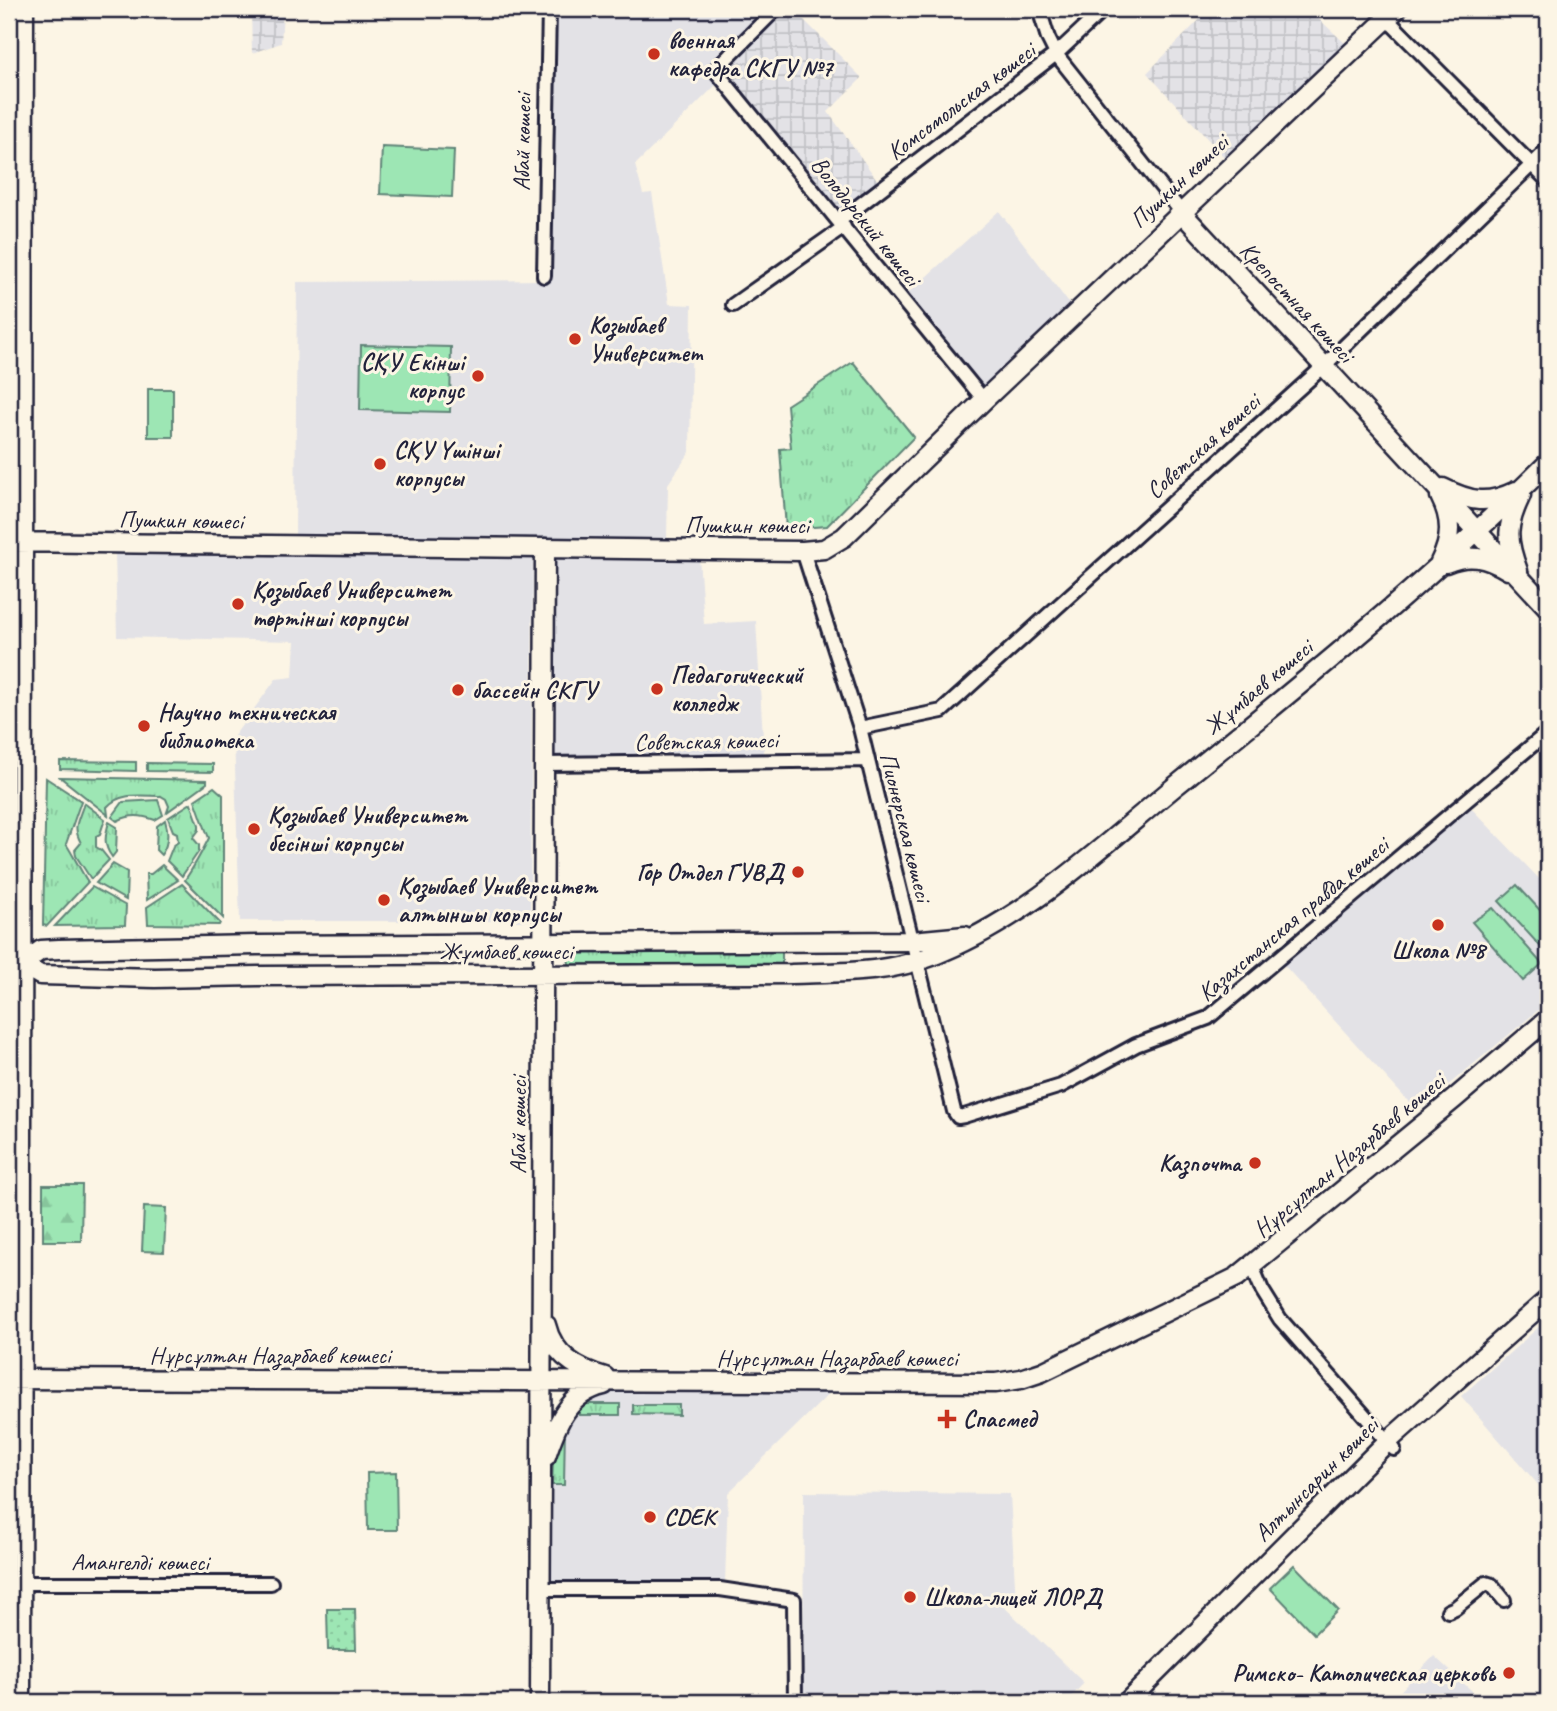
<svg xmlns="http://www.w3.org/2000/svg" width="1557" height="1711" font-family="Caveat,sans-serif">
	<defs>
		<pattern id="industrial-grid" width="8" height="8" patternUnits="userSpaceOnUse" patternTransform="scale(1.75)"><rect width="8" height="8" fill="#e3e2e6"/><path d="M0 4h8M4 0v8" fill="none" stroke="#c2c2c6"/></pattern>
		<pattern id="grass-tufts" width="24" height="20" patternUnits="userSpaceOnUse" patternTransform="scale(1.75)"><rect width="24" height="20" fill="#9de6b4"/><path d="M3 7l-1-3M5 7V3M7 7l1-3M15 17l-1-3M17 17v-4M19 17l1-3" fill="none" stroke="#87c59c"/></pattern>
		<pattern id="forest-firs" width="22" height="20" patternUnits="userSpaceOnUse" patternTransform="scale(1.75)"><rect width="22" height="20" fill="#9de6b4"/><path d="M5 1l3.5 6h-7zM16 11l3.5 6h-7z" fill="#87c59c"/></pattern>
		<pattern id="park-dots" width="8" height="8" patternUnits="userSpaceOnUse" patternTransform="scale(1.75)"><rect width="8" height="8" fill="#9de6b4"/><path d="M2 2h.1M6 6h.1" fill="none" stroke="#87c59c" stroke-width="1.8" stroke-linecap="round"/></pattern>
	</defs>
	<rect width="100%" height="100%" fill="#fcf5e5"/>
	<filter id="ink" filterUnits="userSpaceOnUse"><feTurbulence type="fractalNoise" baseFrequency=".0143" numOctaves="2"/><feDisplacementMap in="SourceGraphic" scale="14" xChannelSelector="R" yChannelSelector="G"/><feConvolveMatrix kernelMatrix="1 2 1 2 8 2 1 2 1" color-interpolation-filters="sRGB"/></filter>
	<g filter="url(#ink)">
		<path fill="#e3e2e6" d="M554,9H768L708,69L719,82L635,165L643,194L652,193L669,304L692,305L690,452L668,484L667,539L295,537L297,282L548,280Z
			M999,211L1071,306L983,389L906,295Z
			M115,552L533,554L530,921H240L234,736L276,679L293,677L295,641L117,637Z
			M555,556L699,558L704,624L756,621L764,754L554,756Z
			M1471,808L1548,888V1002L1417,1111L1282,963Z
			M1548,1319V1496L1461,1396Z
			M834,1389L728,1493L725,1583L548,1582L553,1442L572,1409L597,1392Z
			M804,1492L1010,1494L1016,1603H1000L1084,1683L1066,1702H803Z
			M1434,1656L1484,1702H1390Z"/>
		<path fill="url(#industrial-grid)" d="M251,9H288L283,10L281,43L252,53Z
			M787,9H793L862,78L828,112L878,181L839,211L725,71Z
			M1210,9H1308L1347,45L1226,159L1147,73Z"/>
		<path fill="url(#grass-tufts)" stroke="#608478" stroke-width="2" d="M853,362L914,437L827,526L786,529L780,449L791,448L787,405Z
			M60,761L136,762V771L60,769Z
			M147,763L213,764V772L147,771Z
			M60,777L207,780V783L167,812L169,806L166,799L161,796C141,796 120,792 107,807L108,815Z
			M46,778L81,801L66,844C73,854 80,870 88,882L47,926L43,925Z
			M214,787L223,795V918L185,880C195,865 202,852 209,838C204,826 200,813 195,800Z
			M158,800L163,815L155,820C141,815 131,814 117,821L112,817L123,802Z
			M84,803L105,819L100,834L96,836V847L101,850L109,860L91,879L76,856L75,850L81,843C72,826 78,822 84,803Z
			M191,803L199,825V830L193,838L199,845V851L182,876L167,861L173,846L178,842L177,833L173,831L168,818Z
			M165,820C169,833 169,844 161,855L156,850L157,826Z
			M109,822L117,827L116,852L112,857C103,845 105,836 109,822Z
			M113,864L127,872L126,900L96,883Z
			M162,865L178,880L147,900L146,874H151Z
			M182,884L220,923L219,925L148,924L147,907Z
			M92,887L126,906L125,925L55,926Z
			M782,950V966L569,967L568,951Z
			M579,1404H620V1415H579Z
			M633,1405H679V1415L633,1414Z
			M565,1424L564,1485H552L554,1437Z"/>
		<path fill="url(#forest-firs)" stroke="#608478" stroke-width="2" d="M43,1185H82L81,1241H43Z"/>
		<path fill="url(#park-dots)" stroke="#608478" stroke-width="2" d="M327,1609H355L356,1650H328Z"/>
		<path fill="#9de6b4" stroke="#608478" stroke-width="2" d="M382,147L454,150L452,197L380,194Z
			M361,345L451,347L450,412L360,410Z
			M148,389H173V437H148Z
			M1517,885L1548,919V955L1499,901Z
			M1493,908L1542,964L1523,981L1472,922Z
			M144,1207L166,1208L164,1252L142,1251Z
			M396,1472L397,1530H368L367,1473Z
			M1294,1565L1338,1610L1314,1634L1270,1588Z"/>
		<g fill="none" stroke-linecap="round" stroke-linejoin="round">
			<defs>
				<path id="street" d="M776,9L715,70L984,400
					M1039,9L1048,38L1056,54L1182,213
					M1377,9L1548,181
					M9,62L24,63
					M839,221L1056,54L1104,9
					M544,276L549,9
					M733,305L844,227
					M803,551L860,728L954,1111L958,1117L964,1116L1061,1086L1136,1045L1208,1018L1548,732
					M860,728L942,711L1324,366L1548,149
					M545,764L868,760
					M1252,1266L1262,1290L1280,1319L1394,1449
					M9,1583H271
					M541,1589H720L794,1600L795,1702
					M1448,1611L1455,1608L1486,1583L1492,1585L1504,1600"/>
				<path id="secondary" d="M1182,213L1548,608
					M1443,488C1471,502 1487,505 1516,491
					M9,542L803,551L824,549L844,537L984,400L1397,9
					M1440,562C1452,539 1452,519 1440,496
					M1446,563C1469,553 1486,557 1508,570
					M1518,571C1506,539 1506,526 1521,495
					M9,964H22L40,975L155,978L258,976L791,974C839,972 886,974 932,956C1024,921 1098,850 1173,788C1302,684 1431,579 1548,463
					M22,964L41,950L59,949L257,945L912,941L965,936
					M546,1325C553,1355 577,1369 605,1377
					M9,1379L996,1383L1021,1379L1042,1372L1237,1277L1454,1099L1548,1019
					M546,1456C556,1425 568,1393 604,1385
					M21,1702L24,9
					M540,1702L545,548
					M1127,1702L1387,1442L1548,1299"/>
			</defs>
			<use href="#street" stroke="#22223b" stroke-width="18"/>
			<use href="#secondary" stroke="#22223b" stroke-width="23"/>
			<use href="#street" stroke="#fcf5e5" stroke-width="12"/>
			<use href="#secondary" stroke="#fcf5e5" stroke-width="18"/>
		</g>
	</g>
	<g fill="#c8321e" stroke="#fcf5e5" stroke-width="2.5">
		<circle cx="654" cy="54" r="7"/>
		<circle cx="575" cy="339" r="7"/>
		<circle cx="478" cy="376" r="7"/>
		<circle cx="380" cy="464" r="7"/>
		<circle cx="238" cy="604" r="7"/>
		<circle cx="657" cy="689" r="7"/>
		<circle cx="458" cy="690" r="7"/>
		<circle cx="144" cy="726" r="7"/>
		<circle cx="254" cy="829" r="7"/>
		<circle cx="798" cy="872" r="7"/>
		<circle cx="384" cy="900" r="7"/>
		<circle cx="1438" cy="925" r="7"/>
		<circle cx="1255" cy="1163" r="7"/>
		<path d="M943.5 1408.5h7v7h7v7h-7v7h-7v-7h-7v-7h7z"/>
		<circle cx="650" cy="1517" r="7"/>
		<circle cx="910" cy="1597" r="7"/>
		<circle cx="1509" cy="1673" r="7"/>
	</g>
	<g text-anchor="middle" stroke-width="6" stroke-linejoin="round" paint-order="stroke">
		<g font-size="24" font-weight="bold" fill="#22223b" stroke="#fcf5e5" text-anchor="start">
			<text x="668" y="48">военная<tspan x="668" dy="28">кафедра СКГУ №7</tspan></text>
			<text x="589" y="333">Козыбаев<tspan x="589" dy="28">Университет</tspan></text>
			<text x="464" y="370" text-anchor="end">СҚУ Екінші<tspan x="464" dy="28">корпус</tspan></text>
			<text x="394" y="458">СҚУ Үшінші<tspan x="394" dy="28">корпусы</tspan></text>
			<text x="252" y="598">Қозыбаев Университет<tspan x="252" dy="28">төртінші корпусы</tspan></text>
			<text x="671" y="683">Педагогический<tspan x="671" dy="28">колледж</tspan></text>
			<text x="472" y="698">бассейн СКГУ</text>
			<text x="158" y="720">Научно техническая<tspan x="158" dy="28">библиотека</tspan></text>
			<text x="268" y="823">Қозыбаев Университет<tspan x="268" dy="28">бесінші корпусы</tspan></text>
			<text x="784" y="880" text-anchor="end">Гор Отдел ГУВД</text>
			<text x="398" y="894">Қозыбаев Университет<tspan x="398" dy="28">алтыншы корпусы</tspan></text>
			<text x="1438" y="958" text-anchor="middle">Школа №8</text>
			<text x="1241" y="1171" text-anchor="end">Казпочта</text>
			<text x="963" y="1427">Спасмед</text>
			<text x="664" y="1525">CDEK</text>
			<text x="924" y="1605">Школа-лицей ЛОРД</text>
			<text x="1495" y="1681" text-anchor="end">Римско- Католическая церковь</text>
		</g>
		<g font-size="24" fill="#22223b" stroke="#fcf5e5">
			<text transform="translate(961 101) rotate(-37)" y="8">Комсомольская көшесі</text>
			<text transform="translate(522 142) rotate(-89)" y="8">Абай көшесі</text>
			<text transform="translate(1179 181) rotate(-43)" y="8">Пушкин көшесі</text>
			<text transform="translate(866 221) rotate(51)" y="8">Володарский көшесі</text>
			<text transform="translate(1297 302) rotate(47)" y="8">Крепостная көшесі</text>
			<text transform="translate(1203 446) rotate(-42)" y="8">Советская көшесі</text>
			<text transform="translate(181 520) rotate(1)" y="8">Пушкин көшесі</text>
			<text x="747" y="533">Пушкин көшесі</text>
			<text transform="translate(1258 687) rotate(-40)" y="8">Жұмбаев көшесі</text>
			<text transform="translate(706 741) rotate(-1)" y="8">Советская көшесі</text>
			<text transform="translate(906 827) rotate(76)" y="8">Пионерская көшесі</text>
			<text transform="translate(1293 919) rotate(-40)" y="8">Казахстанская правда көшесі</text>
			<text x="506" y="959">Жұмбаев көшесі</text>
			<text transform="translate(518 1125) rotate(-90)" y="8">Абай көшесі</text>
			<text transform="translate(1349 1155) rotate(-40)" y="8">Нұрсұлтан Назарбаев көшесі</text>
			<text x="270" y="1363">Нұрсұлтан Назарбаев көшесі</text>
			<text x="837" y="1366">Нұрсұлтан Назарбаев көшесі</text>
			<text transform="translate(1316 1479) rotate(-45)" y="8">Алтынсарин көшесі</text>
			<text x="140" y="1570">Амангелді көшесі</text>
		</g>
	</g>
	<rect width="1557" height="1711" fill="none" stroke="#fcf5e5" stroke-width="35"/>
	<rect x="18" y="18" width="1522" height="1676" fill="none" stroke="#22223b" stroke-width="2.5" filter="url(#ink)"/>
</svg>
